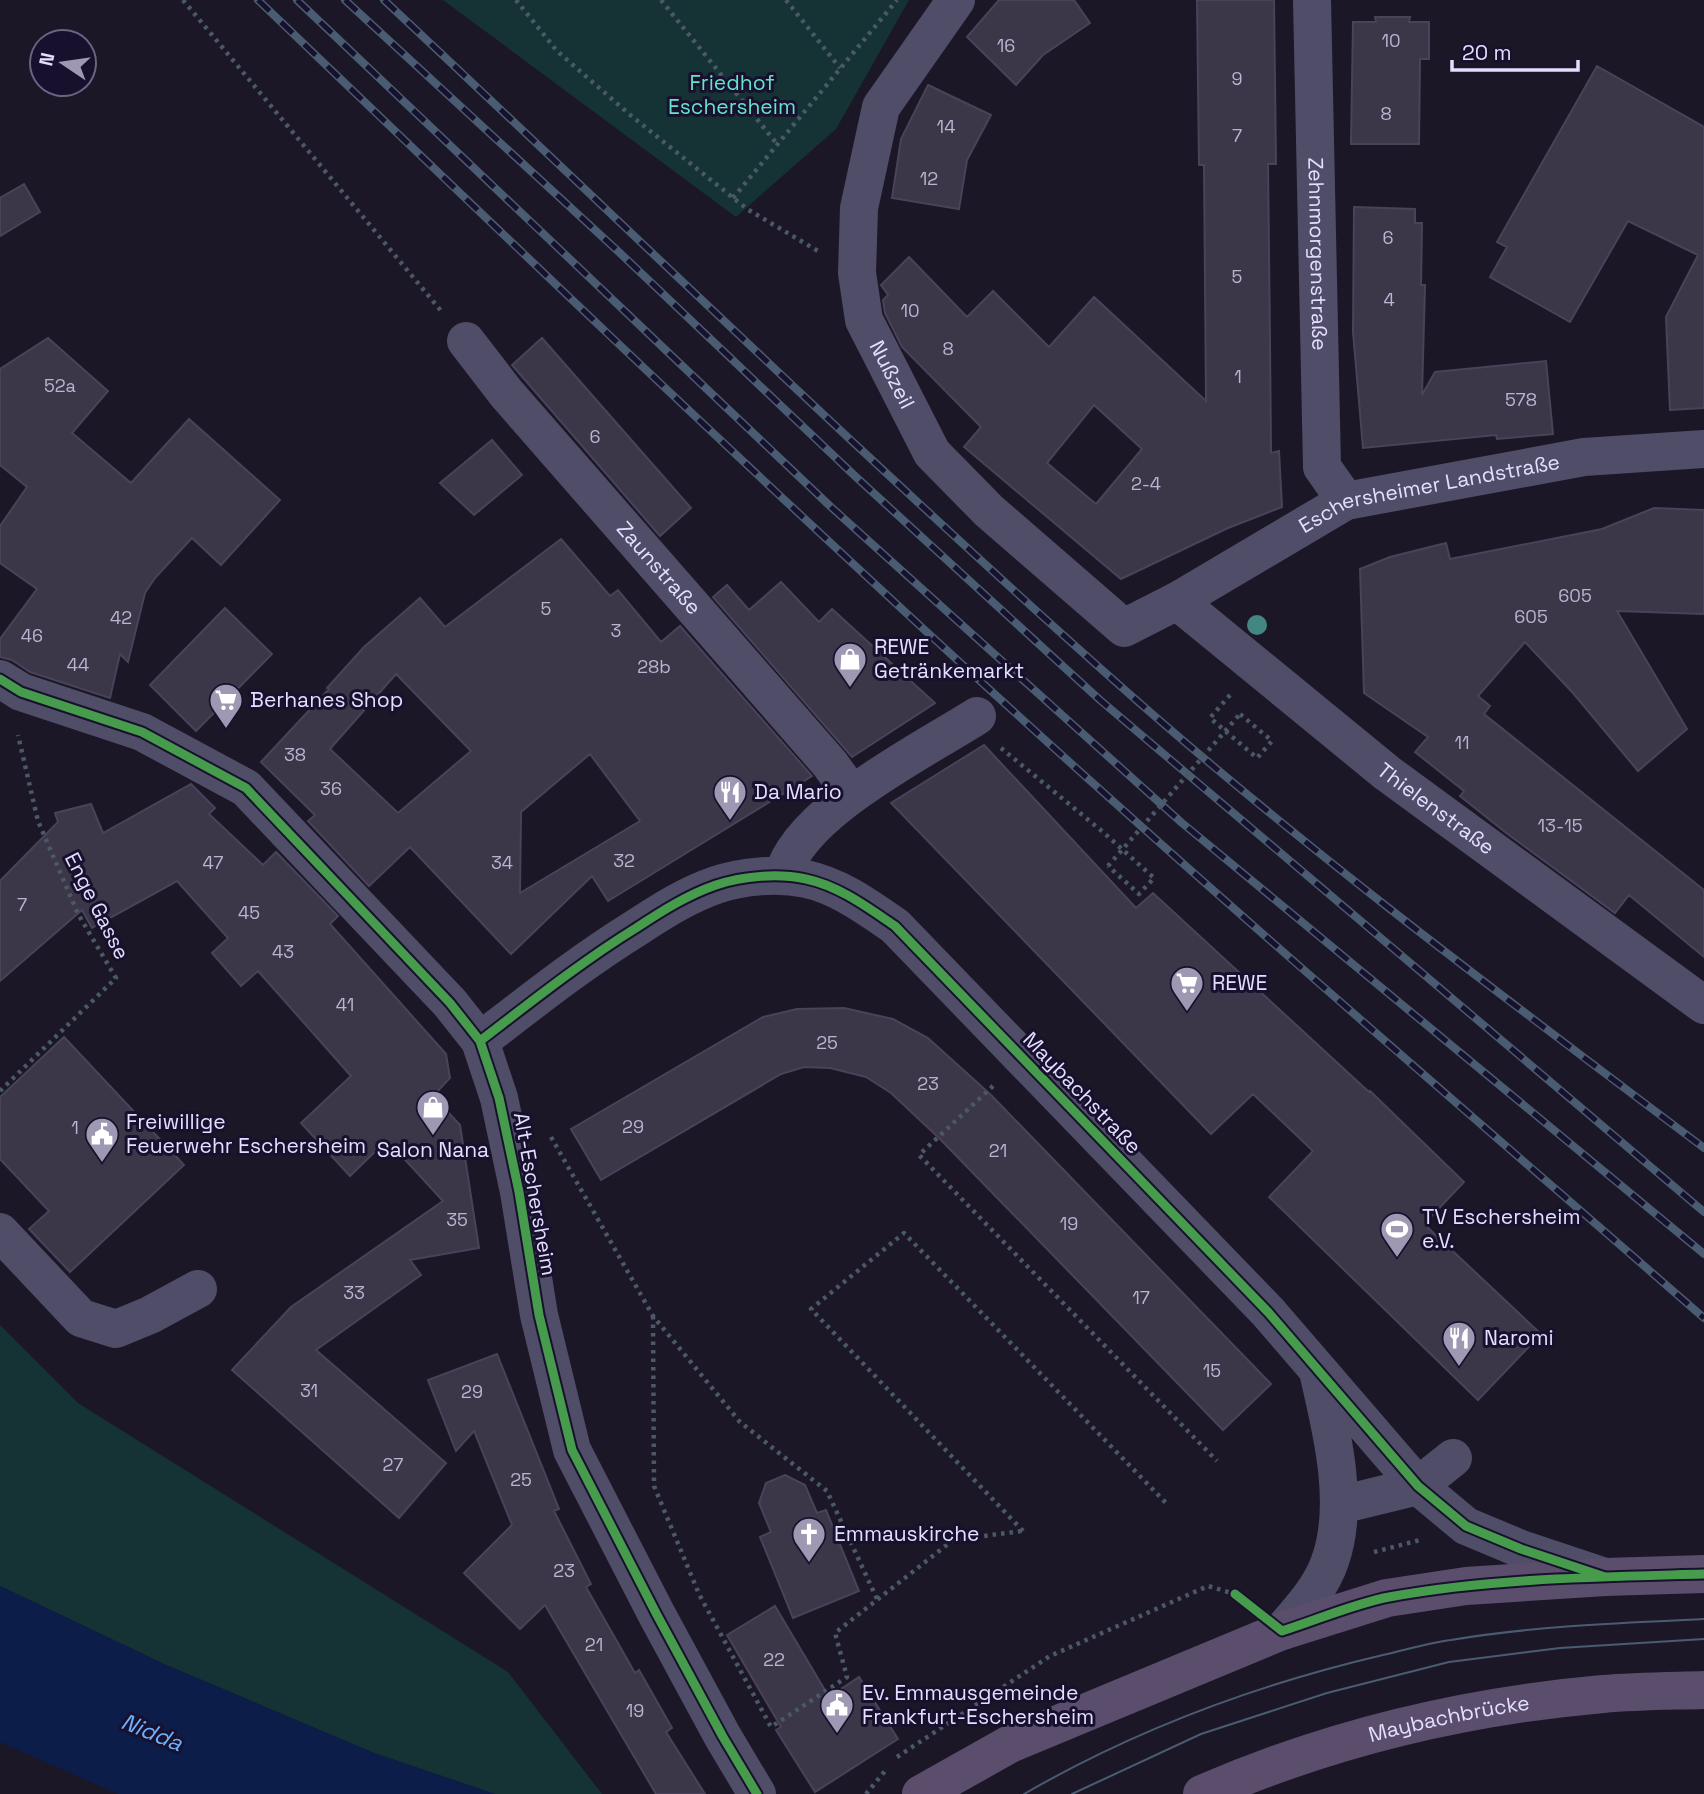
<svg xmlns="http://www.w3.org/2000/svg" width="1704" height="1794" font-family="'Space Grotesk',sans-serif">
	<rect width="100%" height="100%" fill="#1c1727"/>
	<path fill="#153235" d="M443,0H909L836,129L736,217Z
		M0,1325L78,1403L508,1672L602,1794H495L374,1753L164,1664L0,1586Z"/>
	<path fill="#0c1d4a" d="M0,1586L164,1664L374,1753L495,1794H118L0,1742Z"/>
	<path fill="#3b3648" stroke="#494359" stroke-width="2" fill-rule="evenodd" d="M999,0H1074L1090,23L1043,55L1016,85L967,37Z
		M1197,0H1274L1276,164H1268L1270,341L1271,453L1279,451L1282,507L1228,528L1121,579L964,447L981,427L902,347L885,313L883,300L888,295L881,285L909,257L967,317L993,291L1049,347L1094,297L1206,401L1204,165H1199ZM1094,405L1142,449L1096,504L1047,463Z
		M1375,17H1410L1409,22H1429V59H1420L1419,144H1351L1353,22H1376Z
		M1597,66L1704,127V408L1670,410L1666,317L1698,255L1628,221L1570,322L1490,277L1507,247L1497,242Z
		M928,85L991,115L967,160L959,209L892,198L901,139Z
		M24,184L40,212L0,236V198Z
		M1354,207L1415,209V223H1422L1421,285H1425L1422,395L1435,372L1546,361L1553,434L1497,439L1496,435L1363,448L1353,332Z
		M48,338L108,391L72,433L131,483L189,419L280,500L221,565L192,538L155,578L145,593L128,662L120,654L110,698L30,672L12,660L0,657V639L37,589L0,563V526L27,487L0,465V369Z
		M542,338L691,508L660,536L512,365Z
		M492,440L522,475L474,515L440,483Z
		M1654,508L1704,510V614L1617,611L1687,729L1638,771L1573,693L1525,642L1478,696L1490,706L1484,714L1704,890V957L1629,895L1615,913L1505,832L1460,796L1464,791L1415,752L1428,737L1364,693L1360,569L1390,557L1446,543L1450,559L1602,529Z
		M561,539L610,596L618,590L661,642L680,626L812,776L608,901L592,876L511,954L410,847L369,886L308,821L315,815L261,762L329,689L327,688L364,647L420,598L445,627ZM396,674L471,751L398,813L330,749ZM590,754L640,821L520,893L521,812Z
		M781,582L819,622L832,609L935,703L852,757L713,597L727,585L749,610Z
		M225,608L272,654L196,731L150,685Z
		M984,745L1136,908L1153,893L1369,1092L1370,1091L1464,1182L1424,1224L1541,1334L1478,1400L1269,1197L1313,1151L1253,1094L1211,1134L891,803Z
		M191,784L215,808L209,814L263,865L276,852L338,916L330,924L446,1054L450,1078L433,1096L460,1125L479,1248L410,1260L421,1275L316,1350L446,1463L399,1518L232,1370L291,1307L443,1201L387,1140L350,1176L301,1123L351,1076L258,971L241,986L212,953L228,938L177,881L92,928L82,910L0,981V881L58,822L55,813L91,804L103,833Z
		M844,1008L893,1019L928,1038L991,1095L1271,1384L1223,1430L939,1138L891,1093L866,1077L830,1068L804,1067L781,1074L601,1180L571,1129L763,1017L797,1009Z
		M64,1037L184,1165L70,1272L29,1229L49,1211L0,1159V1097Z
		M497,1354L559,1509L554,1511L591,1584L586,1587L635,1673L639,1670L672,1728L666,1732L705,1794H656L545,1605L520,1629L464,1573L512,1525L474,1431L456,1451L428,1380Z
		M785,1475L805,1485L817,1513L826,1510L859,1591L793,1618L760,1537L771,1532L759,1503L766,1483Z
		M775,1606L829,1697L859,1677L898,1739L815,1792L776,1730L781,1727L727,1635Z"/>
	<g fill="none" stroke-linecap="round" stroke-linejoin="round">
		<path stroke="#4b5868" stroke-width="4.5" stroke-dasharray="3.5 5" stroke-linecap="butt" d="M183,0L442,312
			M516,0L557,51L629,114L747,209L818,251
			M661,0L777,144
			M786,0L840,68
			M733,198L897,0
			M1230,695L1210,718L1257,758L1272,741L1240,714
			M1001,748L1103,832L1154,878L1139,894L1108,866
			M993,1086L919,1155L1217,1461
			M0,1091L116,978L78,914L38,821L18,735
			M551,1137L653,1316L740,1422L827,1491L877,1599
			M653,1316L654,1486L699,1594L771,1727L847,1677L835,1633L953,1540L1022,1531
			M1023,1531L811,1309L904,1233L1167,1504
			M1374,1552L1420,1540
			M897,1757L1050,1656L1208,1586L1235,1594
			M866,1794L885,1771"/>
		<g stroke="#504d68" stroke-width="38">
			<path id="s1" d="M956,0L881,107L859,208L857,273L864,320L932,453L989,511L1124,628L1177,601L1346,501L1584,457L1704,449"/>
			<path id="s2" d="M1312,0L1322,467L1346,501"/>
			<path id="s3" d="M466,341L506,393L830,764L851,793"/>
			<path id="s4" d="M1177,601L1387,773L1704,1005"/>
			<path d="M0,679L21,692L142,732L246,788L450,1003L480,1041L499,1098L519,1192L539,1315L572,1450L657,1615L723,1737L757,1794"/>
			<path d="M783,876C797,813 924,750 977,716"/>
			<path d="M480,1041C531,1002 581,962 636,928C662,911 687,895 716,885C743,876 777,873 806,879C839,886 867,907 895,926L1268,1312L1418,1486L1466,1526L1521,1549L1605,1577"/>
			<path d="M0,1232L81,1318L116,1329L150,1315L198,1289"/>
			<path d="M1340,1505L1418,1486L1453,1458"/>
			<path d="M1282,1631C1300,1610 1321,1588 1330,1561C1350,1505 1332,1432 1319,1376"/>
		</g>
		<g stroke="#5a4e6c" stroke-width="38">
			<path d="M921,1794L1010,1744L1282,1631L1387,1598L1466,1586L1605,1577L1704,1574"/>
			<path id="s5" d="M1202,1794C1328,1739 1466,1706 1603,1694C1636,1691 1670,1691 1704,1690"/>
		</g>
		<path stroke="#4a5c71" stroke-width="2" d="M1024,1794C1135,1730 1259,1684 1383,1655C1406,1650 1428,1643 1451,1640C1535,1626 1619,1623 1704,1619
			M1072,1794L1201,1734L1327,1693L1449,1662L1560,1648L1704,1639"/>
		<defs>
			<path id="rail" d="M258,0C492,224 727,449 966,668C1208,890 1457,1103 1704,1318
				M297,0L831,507L1182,823L1704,1254
				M345,0L621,254L856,477L1100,700L1704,1212
				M384,0C628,228 868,462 1118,684C1304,849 1505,998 1704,1148"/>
		</defs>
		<use href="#rail" stroke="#4a5c71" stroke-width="8"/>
		<use href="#rail" stroke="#18112d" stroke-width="5" stroke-dasharray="16" stroke-linecap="butt"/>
		<path stroke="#4b5868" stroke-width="4.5" stroke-dasharray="3.5 5" stroke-linecap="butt" d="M1108,866L1240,714"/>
		<defs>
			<path id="cycleway" d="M0,679L21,692L142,732L246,788L450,1003L480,1041L499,1098L519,1192L539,1315L572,1450L657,1615L723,1737L757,1794
				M480,1041C531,1002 581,962 636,928C662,911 687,895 716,885C743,876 777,873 806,879C839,886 867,907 895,926L1268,1312L1418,1486L1466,1526L1521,1549L1605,1577
				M1235,1594L1282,1631C1317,1620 1353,1604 1389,1597C1492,1578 1599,1577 1704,1574"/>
		</defs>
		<use href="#cycleway" stroke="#18112d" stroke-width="13"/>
		<use href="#cycleway" stroke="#469c4c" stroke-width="9"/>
	</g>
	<circle fill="#448782" cx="1257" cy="625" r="10"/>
	<defs>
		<symbol id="shop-pin" viewBox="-11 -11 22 30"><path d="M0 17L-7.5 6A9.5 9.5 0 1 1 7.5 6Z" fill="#9e98b3" stroke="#18112d"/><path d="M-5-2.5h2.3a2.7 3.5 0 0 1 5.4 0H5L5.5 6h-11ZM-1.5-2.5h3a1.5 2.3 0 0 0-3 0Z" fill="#fff"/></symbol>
		<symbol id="supermarket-pin" viewBox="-11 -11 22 30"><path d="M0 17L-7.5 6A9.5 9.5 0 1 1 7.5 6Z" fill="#9e98b3" stroke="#18112d"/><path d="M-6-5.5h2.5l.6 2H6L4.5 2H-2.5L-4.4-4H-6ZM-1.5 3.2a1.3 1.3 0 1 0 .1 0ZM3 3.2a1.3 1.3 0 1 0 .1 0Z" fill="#fff"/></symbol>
		<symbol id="restaurant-pin" viewBox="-11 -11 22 30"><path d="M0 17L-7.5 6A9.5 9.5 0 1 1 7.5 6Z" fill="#9e98b3" stroke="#18112d"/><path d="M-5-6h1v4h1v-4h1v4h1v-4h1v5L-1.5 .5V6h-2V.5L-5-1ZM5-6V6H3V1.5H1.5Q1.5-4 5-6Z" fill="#fff"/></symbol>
		<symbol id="civic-pin" viewBox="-11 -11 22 30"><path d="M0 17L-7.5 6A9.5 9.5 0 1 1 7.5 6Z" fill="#9e98b3" stroke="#18112d"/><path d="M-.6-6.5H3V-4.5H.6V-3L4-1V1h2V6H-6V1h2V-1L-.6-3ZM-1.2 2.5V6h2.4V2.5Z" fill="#fff"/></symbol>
		<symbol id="stadium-pin" viewBox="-11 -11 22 30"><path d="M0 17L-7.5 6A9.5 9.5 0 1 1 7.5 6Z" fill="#9e98b3" stroke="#18112d"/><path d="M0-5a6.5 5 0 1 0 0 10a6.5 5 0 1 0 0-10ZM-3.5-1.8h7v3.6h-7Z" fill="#fff"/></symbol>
		<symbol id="church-pin" viewBox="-11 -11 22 30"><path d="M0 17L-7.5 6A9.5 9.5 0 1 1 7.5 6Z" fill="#9e98b3" stroke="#18112d"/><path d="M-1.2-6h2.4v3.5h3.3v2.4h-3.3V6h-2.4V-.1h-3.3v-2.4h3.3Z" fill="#fff"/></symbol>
	</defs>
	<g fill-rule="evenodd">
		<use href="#shop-pin" x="831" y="640" width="38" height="52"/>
		<use href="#supermarket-pin" x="207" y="681" width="38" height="52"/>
		<use href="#restaurant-pin" x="711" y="773" width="38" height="52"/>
		<use href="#supermarket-pin" x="1168" y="964" width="38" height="52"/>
		<use href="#shop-pin" x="414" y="1088" width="38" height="52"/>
		<use href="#civic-pin" x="83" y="1115" width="38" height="52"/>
		<use href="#stadium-pin" x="1378" y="1210" width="38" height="52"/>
		<use href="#restaurant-pin" x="1440" y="1319" width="38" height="52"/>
		<use href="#church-pin" x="790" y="1515" width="38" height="52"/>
		<use href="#civic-pin" x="818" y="1686" width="38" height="52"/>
	</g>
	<g text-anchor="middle" stroke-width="6" stroke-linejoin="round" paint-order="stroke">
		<g font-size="18" fill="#bab4d1">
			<text x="1391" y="47">10</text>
			<text x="1006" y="52">16</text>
			<text x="1237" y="85">9</text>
			<text x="1386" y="120">8</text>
			<text x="946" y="133">14</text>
			<text x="1237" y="142">7</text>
			<text x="929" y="185">12</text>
			<text x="1388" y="244">6</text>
			<text x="1237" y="283">5</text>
			<text x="1389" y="306">4</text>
			<text x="910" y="317">10</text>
			<text x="948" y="355">8</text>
			<text x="1238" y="383">1</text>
			<text x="60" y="392">52a</text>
			<text x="1521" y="406">578</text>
			<text x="595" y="443">6</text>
			<text x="1146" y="490">2-4</text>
			<text x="1575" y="602">605</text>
			<text x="546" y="615">5</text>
			<text x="1531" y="623">605</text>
			<text x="121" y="624">42</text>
			<text x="616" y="637">3</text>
			<text x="32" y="642">46</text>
			<text x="78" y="671">44</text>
			<text x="654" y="673">28b</text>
			<text x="1462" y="749">11</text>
			<text x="295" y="761">38</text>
			<text x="331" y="795">36</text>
			<text x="1560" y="832">13-15</text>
			<text x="624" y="867">32</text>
			<text x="213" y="869">47</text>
			<text x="502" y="869">34</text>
			<text x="22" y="911">7</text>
			<text x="249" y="919">45</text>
			<text x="283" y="958">43</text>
			<text x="345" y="1011">41</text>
			<text x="827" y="1049">25</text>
			<text x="928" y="1090">23</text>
			<text x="633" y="1133">29</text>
			<text x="75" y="1134">1</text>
			<text x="998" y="1157">21</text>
			<text x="457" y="1226">35</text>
			<text x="1069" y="1230">19</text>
			<text x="354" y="1299">33</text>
			<text x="1141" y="1304">17</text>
			<text x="1212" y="1377">15</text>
			<text x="309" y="1397">31</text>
			<text x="472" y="1398">29</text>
			<text x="393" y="1471">27</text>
			<text x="521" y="1486">25</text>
			<text x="564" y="1577">23</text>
			<text x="594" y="1651">21</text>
			<text x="774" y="1666">22</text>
			<text x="635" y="1717">19</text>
		</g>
		<g font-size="21" fill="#65e3cc" stroke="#18112d">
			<text x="732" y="90">Friedhof<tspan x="732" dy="24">Eschersheim</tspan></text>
		</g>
		<g font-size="21" fill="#e4deff" stroke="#18112d">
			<text dy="7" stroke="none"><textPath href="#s2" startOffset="254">Zehnmorgenstraße</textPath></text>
			<text dy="7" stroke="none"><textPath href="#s1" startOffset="408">Nußzeil</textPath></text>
			<text dy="7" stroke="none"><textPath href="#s1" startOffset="1094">Eschersheimer Landstraße</textPath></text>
			<text dy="7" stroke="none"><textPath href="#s3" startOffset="298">Zaunstraße</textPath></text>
			<text dy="7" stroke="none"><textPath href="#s4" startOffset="332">Thielenstraße</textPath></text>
			<text transform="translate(97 906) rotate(63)" y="7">Enge Gasse</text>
			<text transform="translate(1082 1093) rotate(46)" y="7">Maybachstraße</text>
			<text transform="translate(535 1194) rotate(80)" y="7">Alt-Eschersheim</text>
			<text dy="7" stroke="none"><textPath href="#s5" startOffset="259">Maybachbrücke</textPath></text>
		</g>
		<g font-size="21" fill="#e4deff" stroke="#18112d" text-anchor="start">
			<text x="874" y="654">REWE<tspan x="874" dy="24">Getränkemarkt</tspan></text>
			<text x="250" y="707">Berhanes Shop</text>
			<text x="754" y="799">Da Mario</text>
			<text x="1212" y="990">REWE</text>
			<text x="126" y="1129">Freiwillige<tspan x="126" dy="24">Feuerwehr Eschersheim</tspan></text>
			<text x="433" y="1157" text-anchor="middle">Salon Nana</text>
			<text x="1422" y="1224">TV Eschersheim<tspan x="1422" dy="24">e.V.</tspan></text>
			<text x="1484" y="1345">Naromi</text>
			<text x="834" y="1541">Emmauskirche</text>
			<text x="862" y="1700">Ev. Emmausgemeinde<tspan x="862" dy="24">Frankfurt-Eschersheim</tspan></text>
		</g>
		<g font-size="23" font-style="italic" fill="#6cb1ff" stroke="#18112d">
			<text transform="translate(152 1732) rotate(22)" y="8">Nidda</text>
		</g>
	</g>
	<g transform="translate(63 63) rotate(283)"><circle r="33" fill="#18112d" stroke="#6a6381" stroke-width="2"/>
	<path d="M0-5L12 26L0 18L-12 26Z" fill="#9e98b3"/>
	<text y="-10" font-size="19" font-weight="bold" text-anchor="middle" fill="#e4deff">N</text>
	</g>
	<path d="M1452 60v10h126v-10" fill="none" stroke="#e4deff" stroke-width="3.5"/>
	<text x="1462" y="60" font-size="21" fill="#e4deff" stroke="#18112d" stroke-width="5" paint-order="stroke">20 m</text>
</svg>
